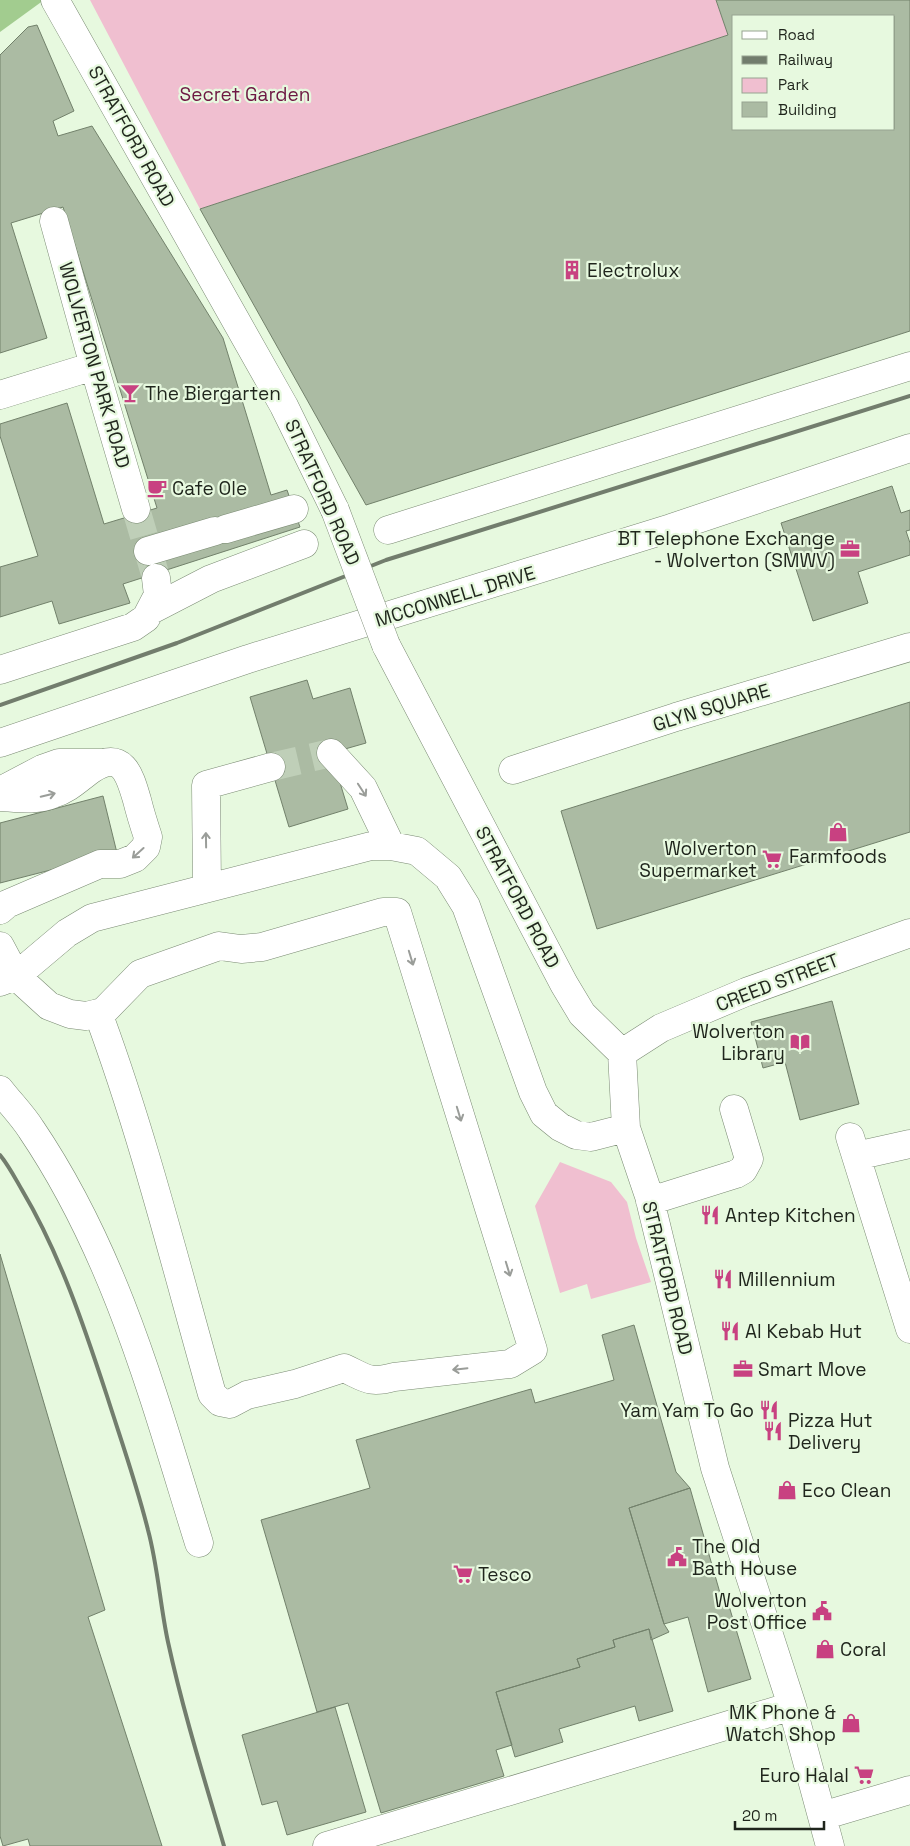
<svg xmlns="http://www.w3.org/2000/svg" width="910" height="1846" font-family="'Space Grotesk',sans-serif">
	<rect width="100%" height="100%" fill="#e7f9df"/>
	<path fill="#f0bfd0" d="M90,0H716L728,35L200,209Z
		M560,1162L611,1182L627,1202L636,1238L651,1282L591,1299L587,1284L560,1293L535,1206Z"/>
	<path fill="#a2cc8f" d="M0,0H44L0,32Z"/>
	<path fill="#abbba3" stroke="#72816b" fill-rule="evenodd" d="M716,0H910V331L366,505L200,209L728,35ZM734,16H894V129H734Z
		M37,25L74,111L53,121L58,136L92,126L223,338L271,495L287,490L300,527L123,584L130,603L59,624L52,601L0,617V567L38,556L0,436V424L67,403L104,524L157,508L63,207L11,223L47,338L0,353V55L28,27Z
		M892,486L901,513L910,510V530L906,531L910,543V555L858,572L868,603L813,621L781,523Z
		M307,680L313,699L350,688L366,743L331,753L348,809L289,827L250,697Z
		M910,702V832L597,929L561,811Z
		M103,796L117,853L0,883V823Z
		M832,1001L859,1104L800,1120L785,1062L763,1068L751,1022Z
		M0,1254L105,1610L88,1617L162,1846H30L28,1839L3,1846L0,1836Z
		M634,1325L676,1472L690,1488L629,1508L664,1624L669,1632L651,1640L649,1629L613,1640L615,1647L577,1659L580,1667L496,1692L512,1745L496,1750L504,1776L381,1813L348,1703L317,1712L261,1520L370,1488L356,1440L531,1389L535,1403L614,1380L602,1335Z
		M690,1488L724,1607L729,1606L751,1679L708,1692L688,1617L664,1624L629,1508Z
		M649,1629L673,1711L639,1721L635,1706L559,1729L563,1742L515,1757L496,1692L580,1667L577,1659L615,1647L613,1640Z
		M335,1707L366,1812L287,1835L277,1801L262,1805L242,1735Z"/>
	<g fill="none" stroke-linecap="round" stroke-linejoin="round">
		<path stroke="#bfcfb8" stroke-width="28" stroke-dasharray="28 14" stroke-linecap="butt" d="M136,509L155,574
			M271,767L331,753"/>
		<defs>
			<path id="minor" d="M55,0L284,406L335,510
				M54,221L94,366L136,509
				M0,395L94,366
				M226,529L294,509
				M388,530L910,366
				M148,551L215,531
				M151,610L211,579L304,544
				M386,645L564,984L582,1014L622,1053L626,1128L649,1196L715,1468L792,1706L830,1846
				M0,670L133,627L146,618L158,595L156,578
				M0,743L248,659L671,528L910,448
				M331,753L363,788L391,846
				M513,770L676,717L910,647
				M0,791L42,769L59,763H102
				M0,797C18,798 36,801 53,794C69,789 79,778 92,769C123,749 130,776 137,800C140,812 144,825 148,837L146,847L135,858L120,864H100L7,904L0,910
				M207,888L206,785L271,767
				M0,946L16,976L49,1006L70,1014L86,1016L103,1012L140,974L219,946L241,949L262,947L383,912H397L533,1350L510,1364L394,1377C369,1384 366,1378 344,1368L295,1384L247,1395L230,1404L220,1402L212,1394C176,1267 144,1137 98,1013
				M0,982L16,976L67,933L92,918L371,846H391L417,851L448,877L466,906L533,1092L544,1114L560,1127L576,1135L591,1137L626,1128
				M622,1053L661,1028L746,992L910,933
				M0,1090C10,1103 22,1115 31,1129C117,1256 154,1399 199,1543
				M850,1137L910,1329
				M856,1156L910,1144
				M650,1201L736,1174L743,1170L749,1159L734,1109
				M822,1816L910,1790
				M327,1846L792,1706"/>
		</defs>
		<use href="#minor" stroke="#7a8a73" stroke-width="29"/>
		<use href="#minor" stroke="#fff" stroke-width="28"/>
		<path stroke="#727d6d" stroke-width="4" d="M0,705L177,643L386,560L910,396
			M0,1155C9,1166 15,1178 22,1190C60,1254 84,1326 107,1396C121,1440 137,1485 148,1530C158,1567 160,1605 168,1642C183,1711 204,1778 224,1846"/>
		<defs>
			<path id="minor-bridge" d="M335,510L386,645"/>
		</defs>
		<use href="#minor-bridge" stroke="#7a8a73" stroke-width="29" stroke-linecap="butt"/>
		<use href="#minor-bridge" stroke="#fff" stroke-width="28"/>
	</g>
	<defs><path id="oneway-shaft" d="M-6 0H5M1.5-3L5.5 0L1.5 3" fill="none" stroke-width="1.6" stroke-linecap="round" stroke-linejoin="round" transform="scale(1.25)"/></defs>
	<g stroke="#9a9d99">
		<use href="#oneway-shaft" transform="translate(362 790) rotate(57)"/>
		<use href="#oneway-shaft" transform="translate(48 795) rotate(-13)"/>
		<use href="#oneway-shaft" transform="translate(206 840) rotate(-91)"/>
		<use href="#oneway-shaft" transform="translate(138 853) rotate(138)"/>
		<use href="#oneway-shaft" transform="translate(411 958) rotate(73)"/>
		<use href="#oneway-shaft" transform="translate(459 1114) rotate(73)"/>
		<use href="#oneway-shaft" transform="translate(508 1269) rotate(73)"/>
		<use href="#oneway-shaft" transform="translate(460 1369) rotate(174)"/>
	</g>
	<defs>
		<symbol id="building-bare" viewBox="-9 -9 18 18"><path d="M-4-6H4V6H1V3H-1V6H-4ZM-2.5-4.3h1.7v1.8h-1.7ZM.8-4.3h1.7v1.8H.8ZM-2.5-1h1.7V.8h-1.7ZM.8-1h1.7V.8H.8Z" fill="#c84181" stroke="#e7f9df" stroke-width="2.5" paint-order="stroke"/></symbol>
		<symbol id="bar-bare" viewBox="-9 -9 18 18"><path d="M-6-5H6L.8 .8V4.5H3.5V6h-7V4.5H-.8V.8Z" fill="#c84181" stroke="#e7f9df" stroke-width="2.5" paint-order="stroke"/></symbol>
		<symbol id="cafe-bare" viewBox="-9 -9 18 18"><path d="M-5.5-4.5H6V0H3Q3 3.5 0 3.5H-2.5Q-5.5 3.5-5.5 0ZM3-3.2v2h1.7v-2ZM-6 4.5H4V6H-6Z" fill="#c84181" stroke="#e7f9df" stroke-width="2.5" paint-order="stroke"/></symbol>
		<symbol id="office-bare" viewBox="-9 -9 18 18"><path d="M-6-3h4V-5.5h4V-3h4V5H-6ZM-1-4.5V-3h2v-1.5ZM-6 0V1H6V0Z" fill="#c84181" stroke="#e7f9df" stroke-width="2.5" paint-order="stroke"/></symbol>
		<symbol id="shop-bare" viewBox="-9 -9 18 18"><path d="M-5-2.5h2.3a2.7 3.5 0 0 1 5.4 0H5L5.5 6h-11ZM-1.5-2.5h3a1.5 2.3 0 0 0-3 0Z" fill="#c84181" stroke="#e7f9df" stroke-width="2.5" paint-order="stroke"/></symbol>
		<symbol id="supermarket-bare" viewBox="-9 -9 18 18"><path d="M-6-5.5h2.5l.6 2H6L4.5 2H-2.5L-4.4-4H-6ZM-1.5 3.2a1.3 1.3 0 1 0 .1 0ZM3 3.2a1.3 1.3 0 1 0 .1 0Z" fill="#c84181" stroke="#e7f9df" stroke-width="2.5" paint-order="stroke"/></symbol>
		<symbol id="library-bare" viewBox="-9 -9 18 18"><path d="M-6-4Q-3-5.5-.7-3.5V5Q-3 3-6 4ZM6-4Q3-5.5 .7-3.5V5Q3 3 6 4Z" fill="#c84181" stroke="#e7f9df" stroke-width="2.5" paint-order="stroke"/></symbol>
		<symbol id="restaurant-bare" viewBox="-9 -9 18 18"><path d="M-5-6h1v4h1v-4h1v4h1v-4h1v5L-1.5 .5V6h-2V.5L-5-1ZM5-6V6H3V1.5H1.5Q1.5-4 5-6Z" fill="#c84181" stroke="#e7f9df" stroke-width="2.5" paint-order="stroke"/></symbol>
		<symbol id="civic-bare" viewBox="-9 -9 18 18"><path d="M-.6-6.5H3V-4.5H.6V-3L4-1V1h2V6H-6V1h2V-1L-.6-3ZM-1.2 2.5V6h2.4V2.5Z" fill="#c84181" stroke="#e7f9df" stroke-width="2.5" paint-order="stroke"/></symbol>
	</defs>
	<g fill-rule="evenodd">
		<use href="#building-bare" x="558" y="256" width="28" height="28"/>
		<use href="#bar-bare" x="116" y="379" width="28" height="28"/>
		<use href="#cafe-bare" x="143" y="474" width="28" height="28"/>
		<use href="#office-bare" x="836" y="535" width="28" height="28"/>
		<use href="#shop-bare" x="824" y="818" width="28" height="28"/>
		<use href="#supermarket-bare" x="758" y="845" width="28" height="28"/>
		<use href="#library-bare" x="786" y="1028" width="28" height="28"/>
		<use href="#restaurant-bare" x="696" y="1201" width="28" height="28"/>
		<use href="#restaurant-bare" x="709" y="1265" width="28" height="28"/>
		<use href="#restaurant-bare" x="716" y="1317" width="28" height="28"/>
		<use href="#office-bare" x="729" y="1355" width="28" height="28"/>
		<use href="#restaurant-bare" x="755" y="1396" width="28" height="28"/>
		<use href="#restaurant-bare" x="759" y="1417" width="28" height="28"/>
		<use href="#shop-bare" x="773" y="1476" width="28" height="28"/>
		<use href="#civic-bare" x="663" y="1543" width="28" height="28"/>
		<use href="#supermarket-bare" x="449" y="1560" width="28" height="28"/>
		<use href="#civic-bare" x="808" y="1597" width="28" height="28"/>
		<use href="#shop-bare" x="811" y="1635" width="28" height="28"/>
		<use href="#shop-bare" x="837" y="1709" width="28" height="28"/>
		<use href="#supermarket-bare" x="850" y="1761" width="28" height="28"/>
	</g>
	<g text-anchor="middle" stroke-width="4.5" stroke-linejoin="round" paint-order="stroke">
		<g font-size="19" fill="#6e1943" stroke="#e7f9df">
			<text x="245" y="101">Secret Garden</text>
		</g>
		<g font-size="19" fill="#1f251c" stroke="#e7f9df">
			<text transform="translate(132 136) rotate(61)" y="7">STRATFORD ROAD</text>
			<text transform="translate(95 365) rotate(74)" y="7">WOLVERTON PARK ROAD</text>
			<text transform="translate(323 492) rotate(66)" y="7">STRATFORD ROAD</text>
			<text transform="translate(455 596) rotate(-17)" y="7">MCCONNELL DRIVE</text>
			<text transform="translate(711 707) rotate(-17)" y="7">GLYN SQUARE</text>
			<text transform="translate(518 897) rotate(62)" y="7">STRATFORD ROAD</text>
			<text transform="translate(777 982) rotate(-21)" y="7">CREED STREET</text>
			<text transform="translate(668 1278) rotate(76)" y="7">STRATFORD ROAD</text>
		</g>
		<g font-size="19" fill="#1f251c" stroke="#e7f9df" text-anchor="start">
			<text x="587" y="277">Electrolux</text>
			<text x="145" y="400">The Biergarten</text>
			<text x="172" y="495">Cafe Ole</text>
			<text x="835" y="545" text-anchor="end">BT Telephone Exchange<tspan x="835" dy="22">- Wolverton (SMWV)</tspan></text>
			<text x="757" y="855" text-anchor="end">Wolverton<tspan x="757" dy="22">Supermarket</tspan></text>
			<text x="838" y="863" text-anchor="middle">Farmfoods</text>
			<text x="785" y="1038" text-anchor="end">Wolverton<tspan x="785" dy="22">Library</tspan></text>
			<text x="725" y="1222">Antep Kitchen</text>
			<text x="738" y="1286">Millennium</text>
			<text x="745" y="1338">Al Kebab Hut</text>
			<text x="758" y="1376">Smart Move</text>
			<text x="754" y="1417" text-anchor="end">Yam Yam To Go</text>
			<text x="788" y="1427">Pizza Hut<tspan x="788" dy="22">Delivery</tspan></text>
			<text x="802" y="1497">Eco Clean</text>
			<text x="692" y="1553">The Old<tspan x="692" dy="22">Bath House</tspan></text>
			<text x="478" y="1581">Tesco</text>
			<text x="807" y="1607" text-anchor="end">Wolverton<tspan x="807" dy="22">Post Office</tspan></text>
			<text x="840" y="1656">Coral</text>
			<text x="836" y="1719" text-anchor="end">MK Phone &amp;<tspan x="836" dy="22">Watch Shop</tspan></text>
			<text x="849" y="1782" text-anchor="end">Euro Halal</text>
		</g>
	</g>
	<rect x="732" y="15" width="162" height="115" fill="#e7f9df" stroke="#97a491"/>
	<rect x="742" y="31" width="25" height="8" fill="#ffffff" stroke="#97a491"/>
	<text x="778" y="40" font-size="15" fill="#1f251c">Road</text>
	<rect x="742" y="56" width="25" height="8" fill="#727d6d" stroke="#97a491"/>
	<text x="778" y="65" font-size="15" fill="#1f251c">Railway</text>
	<rect x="742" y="78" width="25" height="15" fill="#f0bfd0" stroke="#97a491"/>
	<text x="778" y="90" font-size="15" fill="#1f251c">Park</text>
	<rect x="742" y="102" width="25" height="15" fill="#abbba3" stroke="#97a491"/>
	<text x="778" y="115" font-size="15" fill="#1f251c">Building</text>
	<path d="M735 1821v8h89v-8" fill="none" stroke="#1f251c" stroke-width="2.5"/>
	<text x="742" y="1821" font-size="15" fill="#1f251c" stroke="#e7f9df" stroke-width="4" paint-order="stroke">20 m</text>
</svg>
